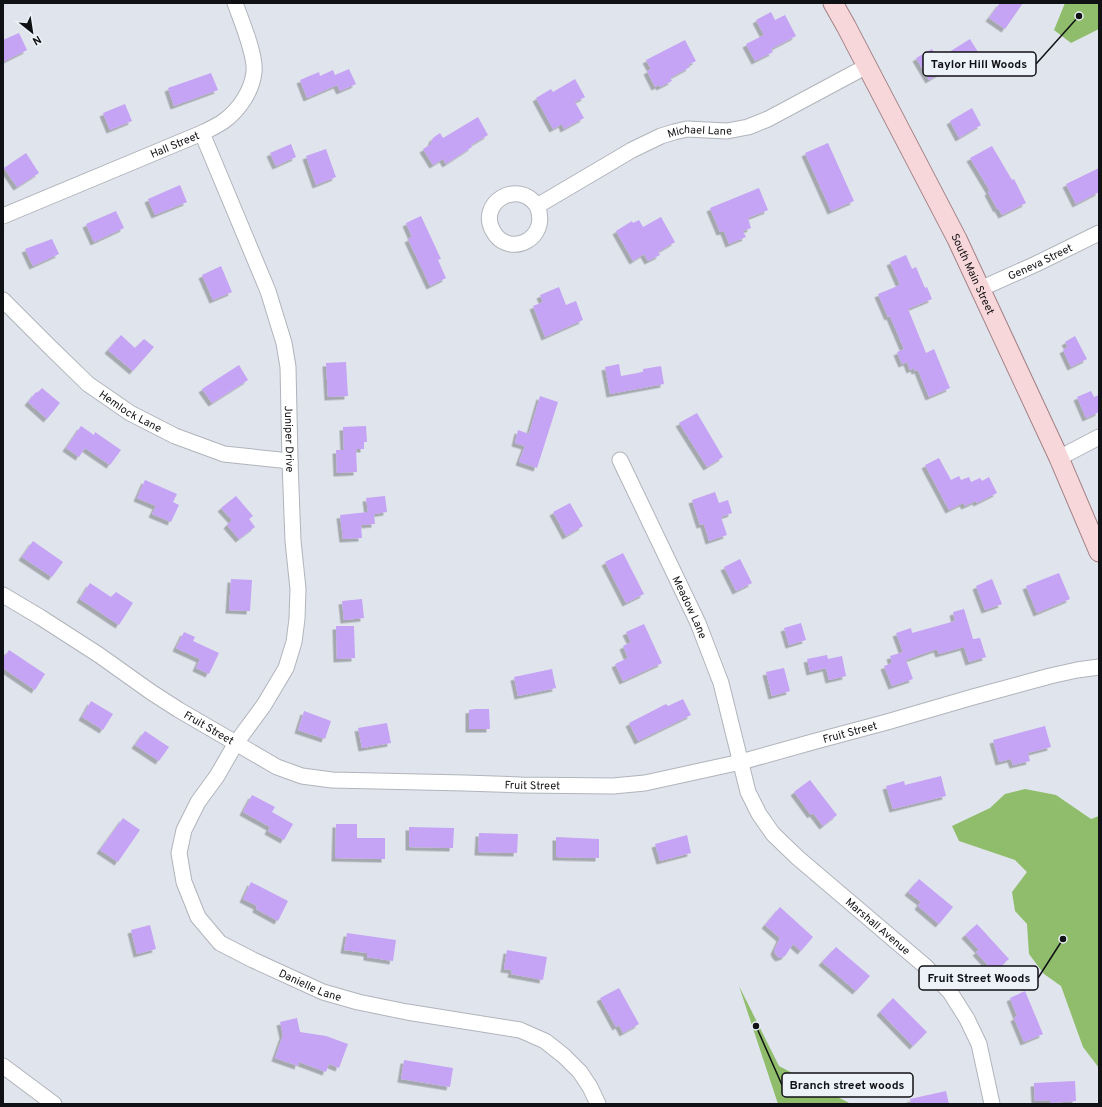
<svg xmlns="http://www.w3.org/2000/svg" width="1102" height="1107" font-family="Overpass,sans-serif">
	<defs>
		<filter id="shadow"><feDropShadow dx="-3.5" dy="3.5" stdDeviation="0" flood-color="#0004"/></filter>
	</defs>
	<rect width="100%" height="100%" fill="#e0e4ec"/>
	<path fill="#8fbd6b" d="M1065,3H1099V29L1071,43L1054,30Z
		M1025,789L1056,795L1091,819L1099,816V1068L1083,1047L1061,986L1044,974L1029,954L1027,924L1015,911L1012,892L1027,872L1015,860L959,841L952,826L990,808L1005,794Z
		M739,986L779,1066L851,1104H778Z"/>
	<path fill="#c5a3f5" filter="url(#shadow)" d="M1000,3H1023L1005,29L989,18Z
		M771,12L775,20L785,15L796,36L771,49L773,52L755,61L746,44L764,35L756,20Z
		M19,33L27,50L3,62V40Z
		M970,39L978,52L965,60V58L929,80L916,58L932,49L938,59Z
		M685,40L696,61L688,65L690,67L670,78L672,81L660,87L659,85L655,87L647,71L651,69L646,60Z
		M349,69L356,84L340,91L337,85L307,98L300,80L319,72L320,76L333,70L335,75Z
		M211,73L218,90L174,106L168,88Z
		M575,79L585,97L575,102L584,118L564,129L562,124L553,129L536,98L551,89L553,92Z
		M125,104L132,121L110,130L103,113Z
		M972,108L981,125L959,138L950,121Z
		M478,117L488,135L471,145L472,147L446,164L443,159L433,165L423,149L430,145L433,138L440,133L443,138Z
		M828,143L854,201L831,211L805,153Z
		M291,144L296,157L276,166L270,153Z
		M992,146L1012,180L1014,179L1026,203L1002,215L998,208L997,209L988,192L990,191L970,158Z
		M326,149L336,177L316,185L306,156Z
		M26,153L39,173L17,187L4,168Z
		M1099,168V192L1076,204L1066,184Z
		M180,185L187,202L155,215L148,199Z
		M759,188L768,210L748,218L751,228L743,231L746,237L729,244L724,231L720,232L710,208Z
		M116,211L124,228L94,242L86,224Z
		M421,216L441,259L438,260L446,278L430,286L408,239L412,237L406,223Z
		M661,217L675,242L658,252L660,255L648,261L644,254L633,261L616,231L632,221L633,223L639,220L643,227Z
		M52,239L59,254L33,266L25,249Z
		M906,255L912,269L916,267L925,288L927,287L932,299L908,309L926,353L934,349L950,388L929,397L918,370L915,371L914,368L910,370L907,362L902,364L897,352L904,349L890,316L888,317L878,294L900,285L890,262Z
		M221,266L232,292L213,300L202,275Z
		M559,287L566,305L576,301L583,320L545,337L533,306L543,302L540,295Z
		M121,335L135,348L144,339L154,347L133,371L108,350Z
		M1075,336L1087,359L1071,367L1063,350L1068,347L1065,342Z
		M346,362L348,396L328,397L326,363Z
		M619,364L621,376L643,372V369L661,366L664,384L610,394L605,367Z
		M239,365L248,380L212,403L202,389Z
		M42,388L60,403L47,419L28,402L36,392L37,393Z
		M1091,391L1094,397L1099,395V412L1086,418L1077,397Z
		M540,396L558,402L537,468L519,462L525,446L515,443L518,430L529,434Z
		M697,413L723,457L707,467L679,423Z
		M81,426L94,435L95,432L121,450L110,465L85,448L79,457L66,448Z
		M366,426L367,442H364V449H356L357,472L337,473L336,450H349H344L343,427Z
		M939,458L951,480L959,476L961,480L969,477L971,482L980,478L982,481L989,477L997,493L977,503L976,501L965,506L963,503L949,510L925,465Z
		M145,480L177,494L173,502L179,505L171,522L152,514L156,506L137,498Z
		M715,492L719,503L728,500L732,513L721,517L727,535L709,541L704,524L700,525L692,500Z
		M236,496L253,516L249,519L255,527L239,539L227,525L232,520L221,508Z
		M385,496L387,512L374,514L375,524L361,525L362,538L343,539L340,515L368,512L366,498Z
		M570,503L583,526L566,536L553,512Z
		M33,541L63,562L52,577L22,557Z
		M623,553L644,594L626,603L605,562Z
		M740,559L752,583L736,591L724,567Z
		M1059,573L1070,599L1037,613L1026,586Z
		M231,579L252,580L250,611L229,610Z
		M992,579L1002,604L985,610L976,586Z
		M90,583L111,597L116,592L133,603L119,625L80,599Z
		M362,599L364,618L344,620L342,601Z
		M964,609L973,639L980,638L986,657L969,662L964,647L939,654L937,649L906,660L913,679L892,686L884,666L892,663L890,656L903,652L896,633L911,628L912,633L955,621L953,612Z
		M801,623L806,640L789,645L784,628Z
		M644,624L662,663L623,681L615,664L628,658L623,646L631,642L626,632Z
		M336,626H354L355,658L337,659Z
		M184,632L195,637L193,641L219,653L209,674L196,668L200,659L176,648Z
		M9,650L45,674L35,690L3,668V659Z
		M827,655L828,659L842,656L846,676L829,680L826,668L810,672L807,659Z
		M784,668L790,691L772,696L766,672Z
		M552,669L556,688L518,696L514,677Z
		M683,699L691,715L638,741L629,723L666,704L668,706Z
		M91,701L113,714L103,730L82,717Z
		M475,709H489L490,729H469V710Z
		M304,711L331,721L325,739L298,730Z
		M387,723L391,743L362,748L358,728Z
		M1045,726L1051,747L1028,753L1030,761L1013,765L1011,759L999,762L993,740Z
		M145,731L169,747L159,761L135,745Z
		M941,776L946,796L893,809L886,786L904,781L905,785Z
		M810,780L837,815L823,826L813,813L811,815L794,792Z
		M252,795L275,807L272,812L293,824L284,840L268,831L270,827L243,812Z
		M123,818L140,830L118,862L100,850Z
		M336,824H357V838H385V859L335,858Z
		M409,827L454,828L453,848L409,847Z
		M479,833L518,834L517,853L478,852Z
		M687,835L691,853L660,861L655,844Z
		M556,837L599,839V858L556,857Z
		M919,879L953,907L939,924L918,906L921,902L908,892Z
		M251,882L288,901L278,921L256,909L257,906L243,899Z
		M780,907L813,937L801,951L793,944L785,956L779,958L776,955L774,951L780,938L765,925Z
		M977,924L1009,959L994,972L976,952L979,950L965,935Z
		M150,925L156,949L137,954L131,930Z
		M347,933L396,940L393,961L367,957V953L344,950Z
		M836,947L870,976L856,991L822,962Z
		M507,950L547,957L543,980L511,974L512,970L504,969Z
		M619,988L639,1024L623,1033L619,1025L616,1027L600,998Z
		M1025,991L1043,1034L1024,1042L1014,1018L1017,1016L1010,998Z
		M893,998L927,1032L913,1046L880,1012Z
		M297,1018L300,1032L326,1036L348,1044L339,1068L329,1064L326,1072L299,1062L298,1066L275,1058L283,1035L280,1022Z
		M404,1060L453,1068L450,1087L401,1079Z
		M1075,1081L1076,1101L1050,1103V1100L1035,1101L1034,1083Z
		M946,1091L949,1104H911L910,1099Z"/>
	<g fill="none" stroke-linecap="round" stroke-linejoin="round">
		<defs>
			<g id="minor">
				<path id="s1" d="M202,133L268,291L284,343L288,367L290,461L293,541L298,589L297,619L294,642L286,668L264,705L236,743L217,776L198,802L184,830L179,853L184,882L198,917L220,943L253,960L323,992L358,1002L407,1012L520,1030L545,1041L564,1056L580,1072L590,1087L598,1104"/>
				<path id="s2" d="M537,206C518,178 477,203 493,231C508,259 551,239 537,206L632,150L661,136L674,132L687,129L727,131L748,127L768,119L867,66"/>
				<path id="s3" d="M3,216L202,133C210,129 217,126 224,121C239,110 252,91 254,72C256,55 241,20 235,3"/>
				<path id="s4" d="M980,289L1036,264L1099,233"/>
				<path id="s5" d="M3,300L51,348L88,384L130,413L175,436L224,454L290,461"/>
				<path d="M1059,458L1099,437"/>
				<path id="s6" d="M620,460L698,623L721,683L748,792L759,814L773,834L798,858L925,966L950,992L967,1019L979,1044L992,1104"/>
				<path id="s7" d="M3,595L40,617L99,655L151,692L179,710L277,767L302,776L332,780L464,783L521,785L613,786L645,783L741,762L816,741L887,722L973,697L1050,676L1077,670L1099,667"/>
				<path d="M3,1066L54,1104"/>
			</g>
			<g id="major">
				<path id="s8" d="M833,3L846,26L957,239L1059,458L1099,552"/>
			</g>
		</defs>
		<use href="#minor" stroke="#b0b4bb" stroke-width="17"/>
		<use href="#major" stroke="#a28085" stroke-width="21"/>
		<use href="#minor" stroke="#fff" stroke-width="15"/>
		<use href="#major" stroke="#f7d7da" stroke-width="19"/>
	</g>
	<g text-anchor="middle" stroke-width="4" stroke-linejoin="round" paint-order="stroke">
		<g font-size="11" fill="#101114" stroke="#edf2f9">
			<text dy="4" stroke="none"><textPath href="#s2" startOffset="340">Michael Lane</textPath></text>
			<text dy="4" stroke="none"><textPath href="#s3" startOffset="186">Hall Street</textPath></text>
			<text dy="4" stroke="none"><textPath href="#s4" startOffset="66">Geneva Street</textPath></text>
			<text dy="4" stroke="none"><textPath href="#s8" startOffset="305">South Main Street</textPath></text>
			<text dy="4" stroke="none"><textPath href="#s5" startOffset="170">Hemlock Lane</textPath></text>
			<text dy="4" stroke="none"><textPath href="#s1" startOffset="322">Juniper Drive</textPath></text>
			<text dy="4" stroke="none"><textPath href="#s6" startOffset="163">Meadow Lane</textPath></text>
			<text dy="4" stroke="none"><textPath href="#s7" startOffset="245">Fruit Street</textPath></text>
			<text dy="4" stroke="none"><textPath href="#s7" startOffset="905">Fruit Street</textPath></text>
			<text dy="4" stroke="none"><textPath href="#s7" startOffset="581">Fruit Street</textPath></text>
			<text dy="4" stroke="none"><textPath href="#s6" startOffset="546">Marshall Avenue</textPath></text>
			<text dy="4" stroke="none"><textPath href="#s1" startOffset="969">Danielle Lane</textPath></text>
		</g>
	</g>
	<path fill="none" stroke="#101114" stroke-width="1.5" d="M1079 16L1036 64M1063 939L1038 978M756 1026L782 1085"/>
	<g fill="#101114" stroke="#edf2f9" stroke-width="1.5">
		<circle cx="1079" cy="16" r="4"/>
		<circle cx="1063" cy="939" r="4"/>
		<circle cx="756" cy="1026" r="4"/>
	</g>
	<g fill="#edf2f9" stroke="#101114" stroke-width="1.5">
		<rect x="923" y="52" width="113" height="24" rx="4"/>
		<rect x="919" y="966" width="119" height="24" rx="4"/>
		<rect x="782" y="1073" width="131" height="24" rx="4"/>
	</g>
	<g font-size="12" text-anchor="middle" font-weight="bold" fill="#101114">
		<text x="979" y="68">Taylor Hill Woods</text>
		<text x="979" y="982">Fruit Street Woods</text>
		<text x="847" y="1089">Branch street woods</text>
	</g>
	<rect width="1102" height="1107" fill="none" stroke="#101114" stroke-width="8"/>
	<g transform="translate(32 32) rotate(150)" stroke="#edf2f9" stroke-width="3" paint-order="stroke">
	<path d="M0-3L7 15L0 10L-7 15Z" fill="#101114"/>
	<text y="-6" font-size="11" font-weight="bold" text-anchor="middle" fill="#101114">N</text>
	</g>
</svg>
